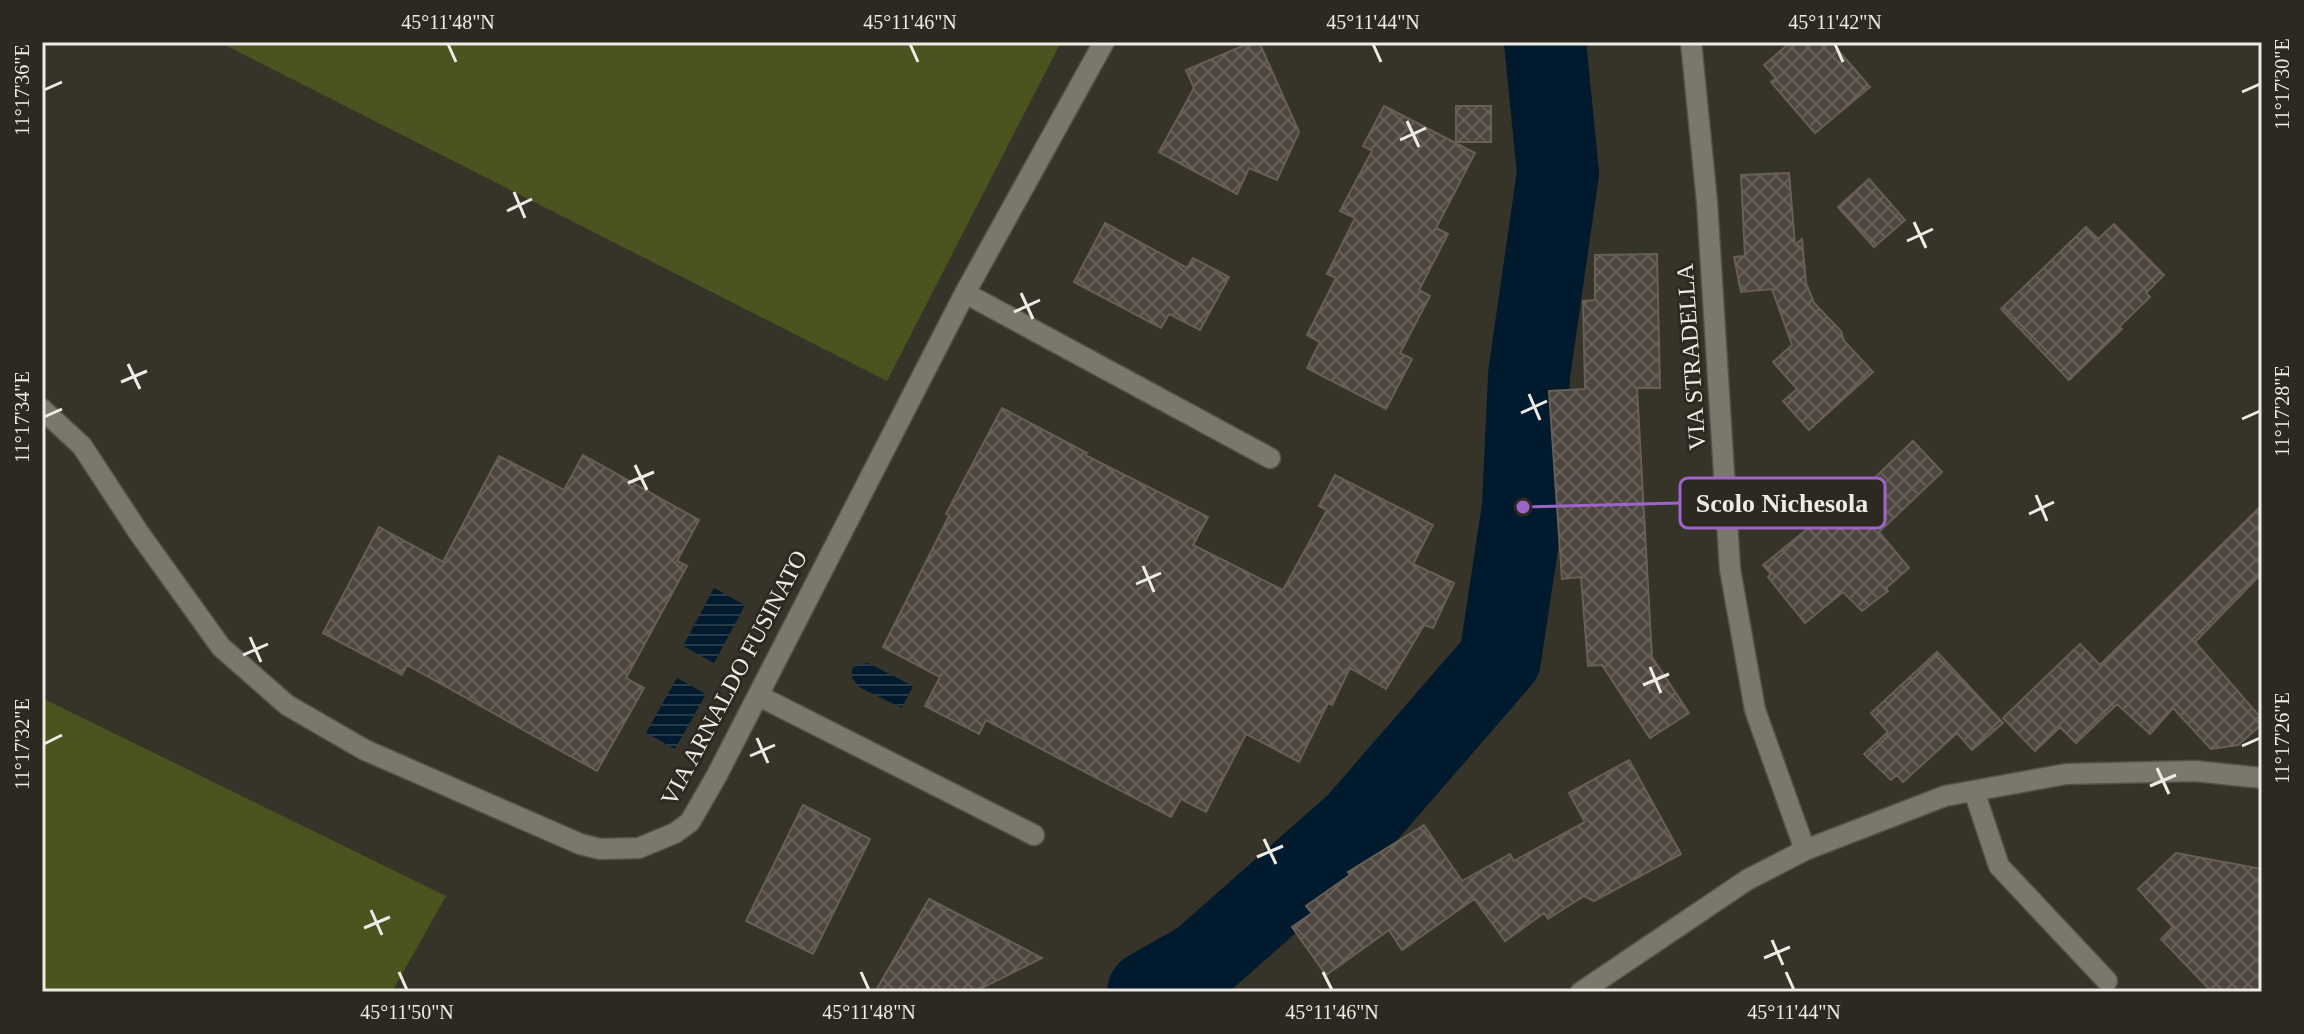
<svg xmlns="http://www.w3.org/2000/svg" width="2304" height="1034" font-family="'Times New Roman',serif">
	<defs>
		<pattern id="water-rules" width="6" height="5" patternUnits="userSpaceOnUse" patternTransform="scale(2)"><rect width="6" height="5" fill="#021a2d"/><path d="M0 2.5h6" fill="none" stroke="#273b4b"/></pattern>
		<pattern id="building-cross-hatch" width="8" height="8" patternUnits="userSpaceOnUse" patternTransform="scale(2)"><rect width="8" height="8" fill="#4e463e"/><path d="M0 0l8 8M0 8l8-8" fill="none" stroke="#68615a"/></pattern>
	</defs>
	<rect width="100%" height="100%" fill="#363429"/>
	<path fill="#4b531f" d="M219,42H1061L887,381Z
		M42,698L446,896L392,992H42Z"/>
	<path fill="url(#water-rules)" d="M714,588L745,605L714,663L683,646Z
		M868,663L913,686L902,708L859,687L852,678V669L857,665Z
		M677,678L706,694L675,749L646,733Z"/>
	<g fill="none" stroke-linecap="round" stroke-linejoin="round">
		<path stroke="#021a2d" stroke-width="82" d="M1148,992L1201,962L1357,824L1500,659L1523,507L1529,375L1558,173L1545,42"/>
	</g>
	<path fill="url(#building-cross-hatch)" stroke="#685f56" stroke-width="2" d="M1252,42H1259L1299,132L1277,180L1249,168L1237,194L1159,152L1194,88L1186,70Z
		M1791,42H1831L1870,87L1815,133L1771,82L1776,78L1764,65Z
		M1384,106L1475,153L1436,228L1448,234L1419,290L1430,296L1400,353L1412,359L1386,409L1307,368L1320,342L1307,335L1336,278L1327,274L1355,218L1340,211L1372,151L1363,146Z
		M1456,106H1491V142H1456Z
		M1789,173L1795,245L1802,239L1806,283L1814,303L1841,331L1844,341L1873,372L1809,430L1783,401L1797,389L1773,362L1792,345L1772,289L1741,292L1734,257L1745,256L1741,175Z
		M1869,179L1905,220L1874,247L1838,207Z
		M1105,223L1187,268L1193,258L1229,277L1200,330L1169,314L1161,328L1074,282Z
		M2114,224L2164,275L2146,293L2150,297L2119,327L2122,329L2069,380L2001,309L2086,227L2098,239Z
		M1657,254L1660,388H1637L1652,657L1689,713L1650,738L1602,665L1588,666L1581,577L1562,579L1549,391L1585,389L1583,301L1595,300V255Z
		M1002,408L1087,453L1085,455L1208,517L1193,545L1283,590L1327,510L1319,506L1335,475L1433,525L1413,564L1454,583L1433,628L1424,625L1386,689L1350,668L1332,705L1328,703L1299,762L1246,734L1206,812L1181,799L1171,817L986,720L979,734L925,706L940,677L883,647L949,516L946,514Z
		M1913,441L1942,472L1879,532L1909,568L1886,588L1888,591L1862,611L1843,592L1805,623L1768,577L1771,574L1763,565L1826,514L1831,520Z
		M583,455L699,520L677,561L687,566L626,678L644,688L597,771L407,665L402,675L323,633L379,527L443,562L499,456L564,490Z
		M2262,505V573L2195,642L2262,719V724L2238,745L2211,749L2173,708L2150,734L2117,704L2076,743L2060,727L2035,751L2003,718L2080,644L2100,665Z
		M1937,652L2003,723L1972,750L1957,733L1903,782L1897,775L1891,780L1864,754L1888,732L1871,713Z
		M1629,760L1681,854L1594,901L1584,896L1548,919L1544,913L1505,941L1473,897L1474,899L1402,950L1389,930L1326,975L1292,927L1312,913L1306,906L1350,875L1348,872L1424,825L1462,881L1510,854L1514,861L1585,822L1569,793Z
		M803,805L870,839L813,954L746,921Z
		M2176,853L2262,869V992H2212L2161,939L2173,927L2138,889Z
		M929,899L1042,958L974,992H875Z"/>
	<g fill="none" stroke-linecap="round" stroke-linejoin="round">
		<defs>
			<path id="minor" d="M1691,42L1707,202L1730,569L1755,710L1805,850
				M965,293L1270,458
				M42,409L82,446L139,533L221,647L287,705L365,750L580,844L600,849L639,848L675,833L690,822L717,775L965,293L1104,42
				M759,696L1034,835
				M1974,791L1999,866L2107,981
				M1581,992L1747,880L1805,850L1945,796L2066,774L2195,771L2262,778"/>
		</defs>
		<use href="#minor" stroke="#535149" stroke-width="23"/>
		<use href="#minor" stroke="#7a776b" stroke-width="20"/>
	</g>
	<path fill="none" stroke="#edebe5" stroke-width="3" d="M448,44L456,62M910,44L918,62M1373,44L1381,62M1835,44L1843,62M44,90L62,82M2242,92L2260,84M1407,121L1419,147M1400,140L1426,128M514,192L525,218M507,211L532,199M1914,222L1926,248M1907,241L1933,229M1021,293L1033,319M1014,312L1040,300M128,364L140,389M121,382L147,371M1529,394L1540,420M1521,413L1547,401M44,417L62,409M2242,419L2260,411M635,465L647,490M628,483L654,472M2036,495L2047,521M2029,514L2054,502M1143,566L1154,592M1136,584L1161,573M250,637L261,662M243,655L268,644M1650,667L1661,693M1643,685L1669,674M757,738L768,763M44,744L62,735M2242,746L2260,738M750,756L775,745M2157,768L2169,794M2150,786L2176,775M1264,839L1276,864M1257,857L1283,846M371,910L382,935M364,928L390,917M1772,940L1783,965M1764,958L1790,947M399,972L407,990M861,972L869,990M1323,972L1332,990M1786,972L1794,990"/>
	<g text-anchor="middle" stroke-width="6" stroke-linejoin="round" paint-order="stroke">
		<g font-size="24" fill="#edebe5" stroke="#2c2a20">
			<text transform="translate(1691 357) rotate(-94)" y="8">VIA STRADELLA</text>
			<text transform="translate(734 678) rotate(-62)" y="8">VIA ARNALDO FUSINATO</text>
		</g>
	</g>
	<path fill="none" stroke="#9d65ca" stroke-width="3" d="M1523 507L1680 503"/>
	<circle fill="#9d65ca" stroke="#2c2a20" stroke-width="3" cx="1523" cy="507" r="8"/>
	<rect fill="#2c2a20" stroke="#9d65ca" stroke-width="3" x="1680" y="478" width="205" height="50" rx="8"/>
	<g font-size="26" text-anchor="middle" font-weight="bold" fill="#edebe5">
		<text x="1782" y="512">Scolo Nichesola</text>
	</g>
	<rect width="2304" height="1034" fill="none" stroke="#2c2a20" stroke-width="88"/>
	<rect x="44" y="44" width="2216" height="946" fill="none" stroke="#edebe5" stroke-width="3"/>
	<g font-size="20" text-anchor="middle" fill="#edebe5">
		<text x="448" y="29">45°11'48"N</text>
		<text x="910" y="29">45°11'46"N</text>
		<text x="1373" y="29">45°11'44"N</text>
		<text x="1835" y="29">45°11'42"N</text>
		<text transform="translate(2282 84) rotate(-90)" y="7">11°17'30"E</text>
		<text transform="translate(22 90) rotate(-90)" y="7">11°17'36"E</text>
		<text transform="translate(2282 411) rotate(-90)" y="7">11°17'28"E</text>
		<text transform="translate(22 417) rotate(-90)" y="7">11°17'34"E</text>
		<text transform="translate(2282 738) rotate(-90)" y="7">11°17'26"E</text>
		<text transform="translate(22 744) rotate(-90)" y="7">11°17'32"E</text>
		<text x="407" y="1019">45°11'50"N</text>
		<text x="869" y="1019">45°11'48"N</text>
		<text x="1332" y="1019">45°11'46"N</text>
		<text x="1794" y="1019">45°11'44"N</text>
	</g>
</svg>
